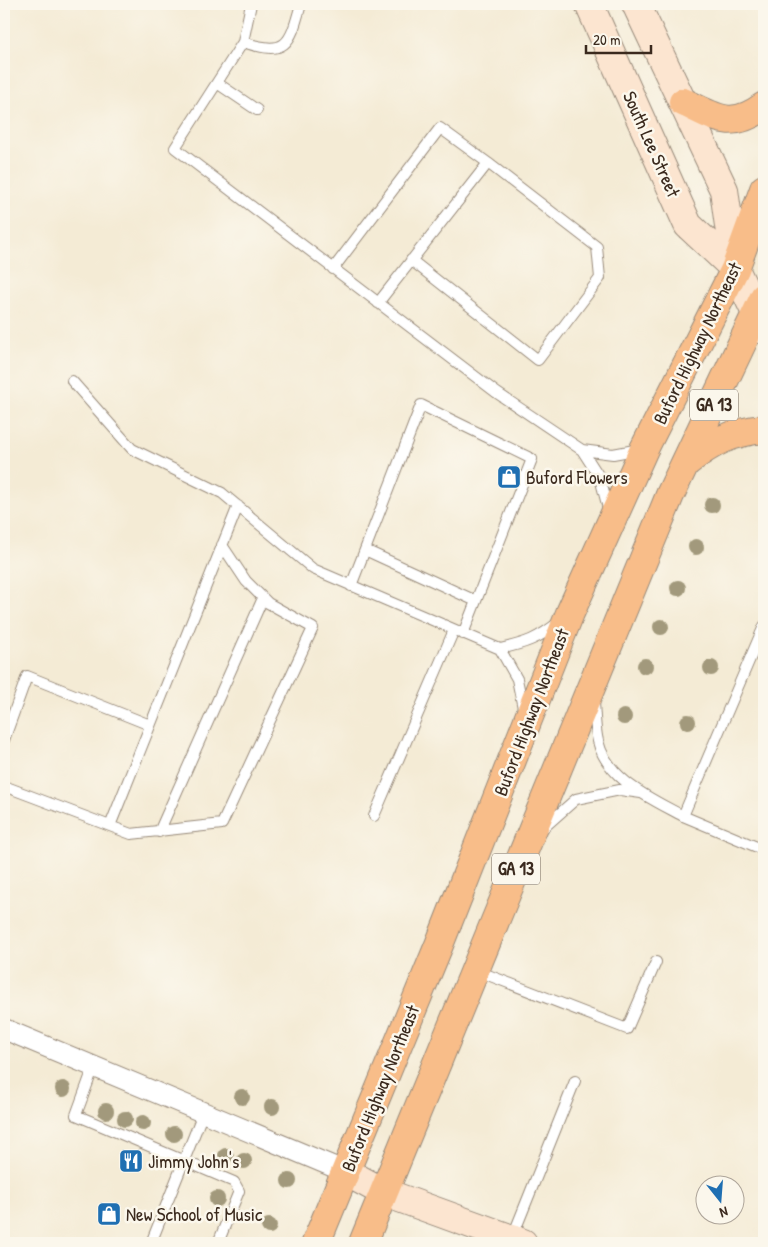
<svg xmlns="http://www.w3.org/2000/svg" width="768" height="1247" font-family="'Patrick Hand',sans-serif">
	<rect width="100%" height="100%" fill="#fbf7ec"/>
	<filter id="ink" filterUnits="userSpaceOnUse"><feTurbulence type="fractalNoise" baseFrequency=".02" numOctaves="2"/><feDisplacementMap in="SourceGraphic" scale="10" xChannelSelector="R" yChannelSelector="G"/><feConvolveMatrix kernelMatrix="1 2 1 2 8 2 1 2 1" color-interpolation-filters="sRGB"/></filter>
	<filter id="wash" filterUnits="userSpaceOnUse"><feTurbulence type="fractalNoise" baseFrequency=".0096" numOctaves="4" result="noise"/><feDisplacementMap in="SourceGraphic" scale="20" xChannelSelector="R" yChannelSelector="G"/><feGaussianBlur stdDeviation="1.12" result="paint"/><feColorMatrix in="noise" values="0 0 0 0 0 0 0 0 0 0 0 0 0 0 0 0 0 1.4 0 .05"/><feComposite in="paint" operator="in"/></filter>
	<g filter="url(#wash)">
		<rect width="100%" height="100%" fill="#f4ebd5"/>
	</g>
	<g filter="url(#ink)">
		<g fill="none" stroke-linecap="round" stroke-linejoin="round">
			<defs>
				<path id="lane" d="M251,4L243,42L175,148L497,393L582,450L600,478L609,512
					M243,42C288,57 290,43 301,4
					M217,83L257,110
					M333,269L440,128L488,163
					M378,303L488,163L597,247L600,278L538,360L411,260
					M72,381L132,449L222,493L313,569L500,649C526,643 538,639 559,622
					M582,450L613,454L640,449
					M365,550L476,601
					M351,586L421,405L532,459L463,634
					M755,647L764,626
					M500,649L517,679L524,713
					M764,651L755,647L683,816L764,850
					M594,702C595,715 595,729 598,741C607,780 652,799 683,816
					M4,740L27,676L150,725
					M4,786L110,826L238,506
					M374,816L454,630
					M110,826L131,834L222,824L313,628L268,603L246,581L222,545
					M541,830L576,799L620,790L641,793
					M159,832L263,598
					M475,970L627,1029L656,962
					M94,1066L76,1115L234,1182L239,1191L218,1243
					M512,1238L575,1081
					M151,1243L203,1113"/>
				<path id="street" d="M4,1029L346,1172"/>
				<path id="secondary" d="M589,4L688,225L735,269
					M636,4L724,190L735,269L764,330
					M346,1172L383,1192L523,1243"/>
				<path id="primary" d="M683,102C716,117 730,131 764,106
					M687,462C712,442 732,432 764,429
					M316,1243L439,945L570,613L644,449L735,269L764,189
					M363,1243L670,495L764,297"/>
			</defs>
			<use href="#lane" stroke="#988a7a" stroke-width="12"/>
			<use href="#street" stroke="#988a7a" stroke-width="22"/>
			<use href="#secondary" stroke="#988a7a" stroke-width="30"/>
			<use href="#primary" stroke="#988a7a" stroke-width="30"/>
			<use href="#lane" stroke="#fff" stroke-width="10"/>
			<use href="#street" stroke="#fff" stroke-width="20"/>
			<use href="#secondary" stroke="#fce5d0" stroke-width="28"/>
			<use href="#primary" stroke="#f8bd89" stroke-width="28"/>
		</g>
		<g fill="#a2997b">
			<circle cx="712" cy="505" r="8"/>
			<circle cx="696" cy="547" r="8"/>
			<circle cx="678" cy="588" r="8"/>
			<circle cx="661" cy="627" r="8"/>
			<circle cx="645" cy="666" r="8"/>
			<circle cx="711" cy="668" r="8"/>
			<circle cx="624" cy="717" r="8"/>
			<circle cx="688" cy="722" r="8"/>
			<circle cx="63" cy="1089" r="8"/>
			<circle cx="242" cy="1097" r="8"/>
			<circle cx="272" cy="1107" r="8"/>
			<circle cx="106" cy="1111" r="8"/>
			<circle cx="125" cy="1119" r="8"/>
			<circle cx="143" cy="1123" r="8"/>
			<circle cx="174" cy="1134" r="8"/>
			<circle cx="226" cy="1156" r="8"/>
			<circle cx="244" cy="1161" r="8"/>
			<circle cx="289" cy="1181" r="8"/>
			<circle cx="217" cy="1199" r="8"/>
			<circle cx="269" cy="1226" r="8"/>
		</g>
	</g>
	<defs>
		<symbol id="shop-square" viewBox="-11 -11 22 22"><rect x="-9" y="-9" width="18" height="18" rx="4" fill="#1f6fb2" stroke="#fbf7ec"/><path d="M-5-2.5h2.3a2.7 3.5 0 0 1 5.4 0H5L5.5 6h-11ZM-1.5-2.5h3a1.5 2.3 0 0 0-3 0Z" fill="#fff"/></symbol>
		<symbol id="restaurant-square" viewBox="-11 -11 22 22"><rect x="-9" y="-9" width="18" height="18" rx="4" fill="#1f6fb2" stroke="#fbf7ec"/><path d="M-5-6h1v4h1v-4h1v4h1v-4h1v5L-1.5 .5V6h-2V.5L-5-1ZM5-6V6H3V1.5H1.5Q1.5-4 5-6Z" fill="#fff"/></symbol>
	</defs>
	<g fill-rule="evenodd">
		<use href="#shop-square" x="495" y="463" width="28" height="28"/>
		<use href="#restaurant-square" x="117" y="1147" width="28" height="28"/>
		<use href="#shop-square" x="95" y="1200" width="28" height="28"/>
	</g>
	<g text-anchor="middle" stroke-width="5" stroke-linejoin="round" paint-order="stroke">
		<g fill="#fbf7ec" stroke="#75685c" stroke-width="1">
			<rect x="690" y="389.5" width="48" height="31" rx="4"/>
			<rect x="492" y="853.5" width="48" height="31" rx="4"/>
		</g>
		<g font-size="18" font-weight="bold" fill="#3b2a1e">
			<text x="714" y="411">GA 13</text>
			<text x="516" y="875">GA 13</text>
		</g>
		<g font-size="19" fill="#3b2a1e" stroke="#fbf7ec">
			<text transform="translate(652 144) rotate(66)" y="7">South Lee Street</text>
			<text transform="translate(697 343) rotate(-64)" y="7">Buford Highway Northeast</text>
			<text transform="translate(531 712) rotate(-69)" y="7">Buford Highway Northeast</text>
			<text transform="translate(380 1088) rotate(-68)" y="7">Buford Highway Northeast</text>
		</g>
		<g font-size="19" fill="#3b2a1e" stroke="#fbf7ec" text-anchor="start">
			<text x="526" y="484">Buford Flowers</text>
			<text x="148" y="1168">Jimmy John's</text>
			<text x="126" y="1221">New School of Music</text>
		</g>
	</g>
	<rect width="768" height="1247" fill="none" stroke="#fbf7ec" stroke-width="20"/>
	<g transform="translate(720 1200) rotate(163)"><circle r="24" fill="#fbf7ec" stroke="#aea59a"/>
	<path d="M0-4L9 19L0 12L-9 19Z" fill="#1f6fb2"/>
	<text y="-8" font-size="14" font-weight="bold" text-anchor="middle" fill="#3b2a1e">N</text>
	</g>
	<path d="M586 45v8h65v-8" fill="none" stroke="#3b2a1e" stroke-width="2.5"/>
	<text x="593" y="45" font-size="15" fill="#3b2a1e" stroke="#fbf7ec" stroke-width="4" paint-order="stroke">20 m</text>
</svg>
